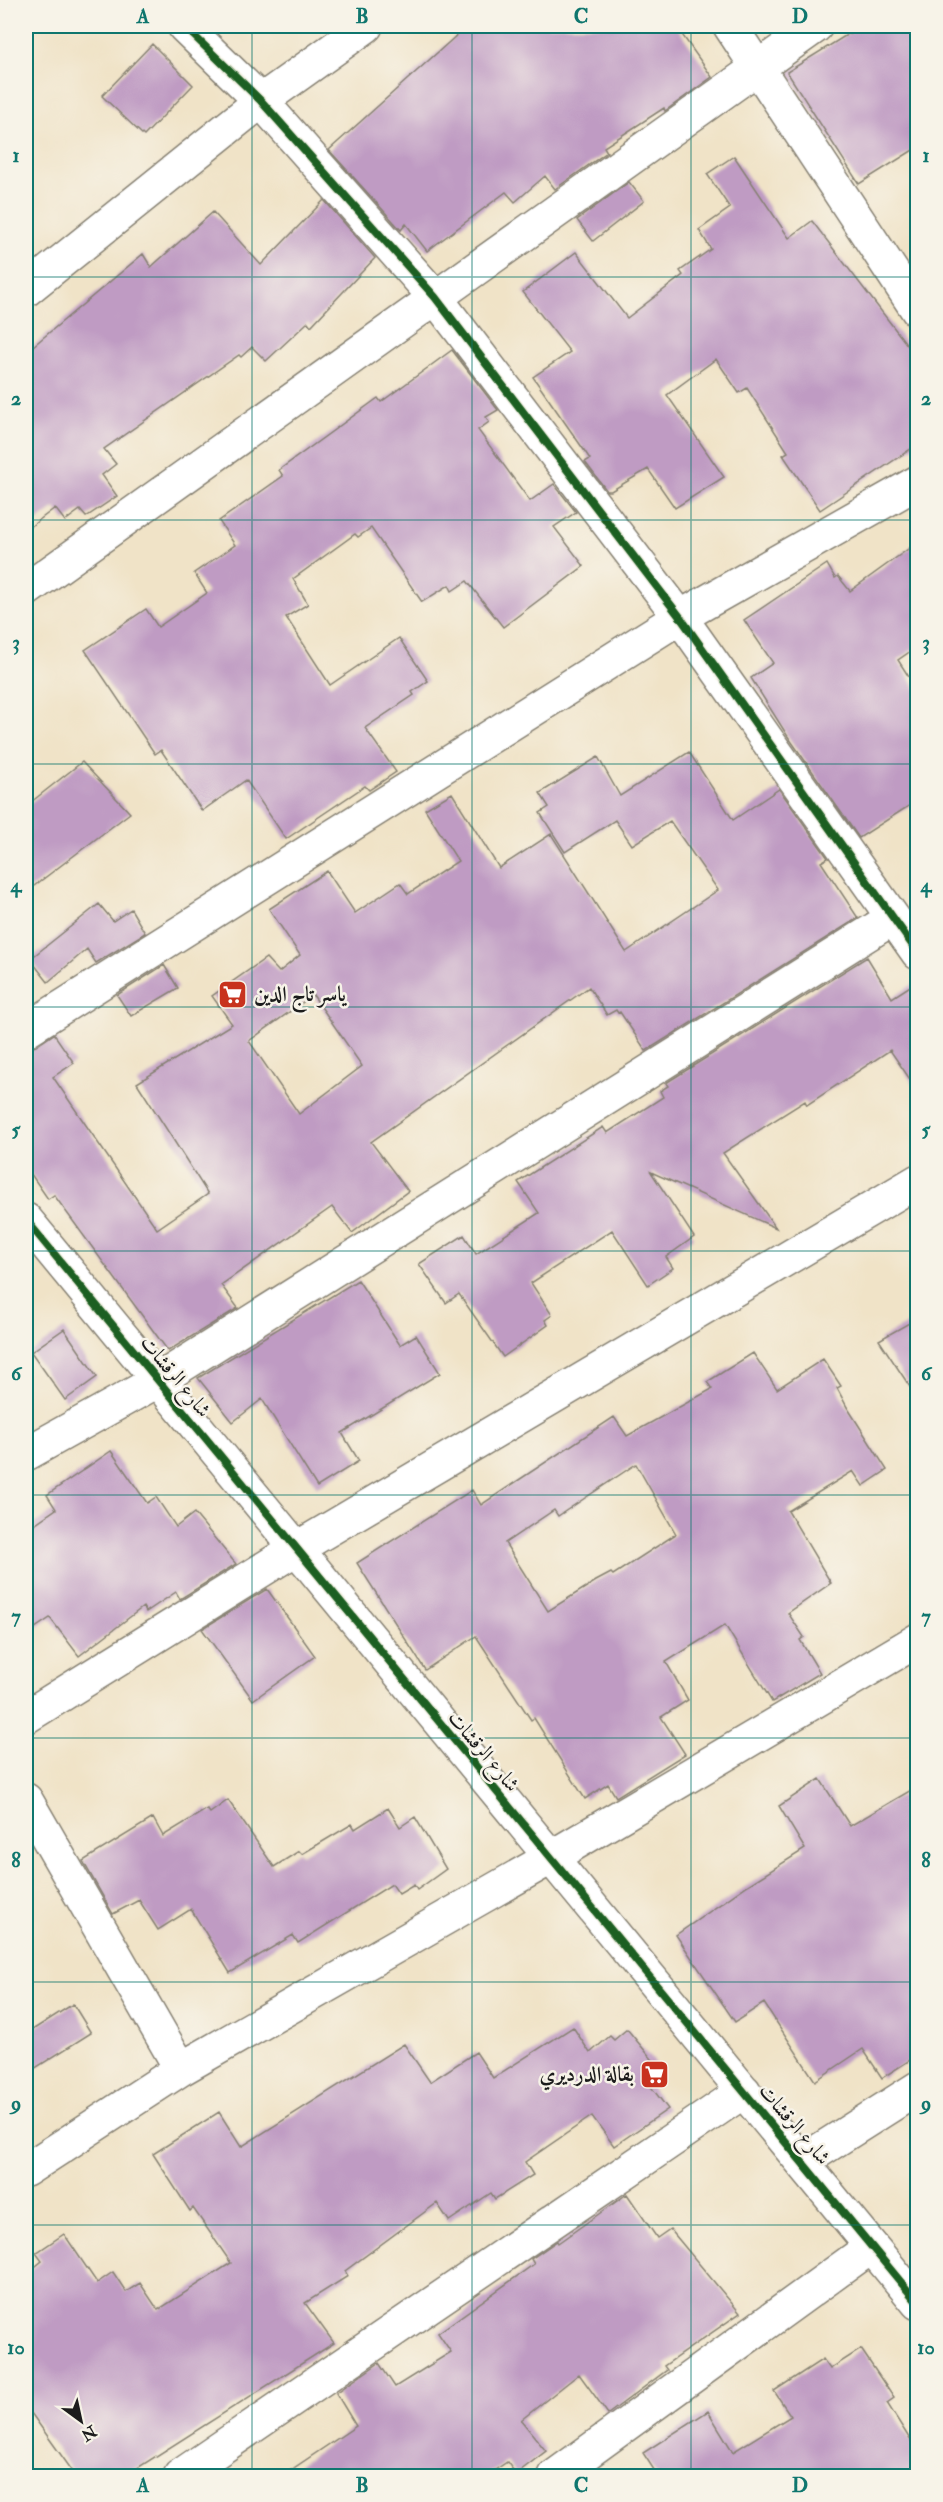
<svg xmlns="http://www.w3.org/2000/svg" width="943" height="2502" font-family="'IM FELL Double Pica',Amiri,serif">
	<rect width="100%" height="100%" fill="#f7f3e8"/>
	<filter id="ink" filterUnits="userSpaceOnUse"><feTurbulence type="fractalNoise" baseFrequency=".0167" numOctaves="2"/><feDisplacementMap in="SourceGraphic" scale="12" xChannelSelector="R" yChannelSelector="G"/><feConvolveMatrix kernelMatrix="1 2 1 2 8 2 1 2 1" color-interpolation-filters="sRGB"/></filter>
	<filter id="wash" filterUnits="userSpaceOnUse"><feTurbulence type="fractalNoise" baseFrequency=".008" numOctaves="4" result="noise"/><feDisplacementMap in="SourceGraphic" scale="24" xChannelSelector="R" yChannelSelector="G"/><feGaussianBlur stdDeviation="1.35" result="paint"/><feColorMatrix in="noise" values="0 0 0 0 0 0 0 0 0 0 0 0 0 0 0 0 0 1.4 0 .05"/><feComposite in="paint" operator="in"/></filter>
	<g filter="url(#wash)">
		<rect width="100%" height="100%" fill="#f0e3c7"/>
		<g id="blocks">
			<path fill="#bf9bc3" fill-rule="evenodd" d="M467,26H676L712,77L665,111L664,108L604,147L607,152L555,189L545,176L515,202L506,192L427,251L406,224L401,230L329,150Z
				M861,26H918V147L859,184L787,72Z
				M152,44L193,85L144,136L102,96Z
				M734,156L789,238L812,221L918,359V444L820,510L783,455L788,452L747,388L739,393L716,359L667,395L724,477L675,508L648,469L611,491H607L585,462L590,459L584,450L533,377L570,352L523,292L576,252L627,318L683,275L680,271L711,249L699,230L730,208L707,174Z
				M629,182L644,201L593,241L577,220Z
				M324,200L375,258L311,326L308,322L266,361L252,347L241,357L239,355L104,449L116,464L102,475L117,496L86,517L80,510L65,521L55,508L26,530V352L143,254L151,267L213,212L261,265Z
				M452,350L498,410L486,417L489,422L478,430L530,501L554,484L576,512L554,527L584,566L503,627L467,581L452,591L449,585L422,602L371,528L358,537L355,534L293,579L308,604L286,617L330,685L399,638L428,681L412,692L414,695L365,728L396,772L369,790L365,786L286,839L246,780L202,811L161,750L155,754L85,650L146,609L158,627L207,593L194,573L235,545L219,521L283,476L279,470L378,398L381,402Z
				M918,542V646L898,660L918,691V800L859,838L787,735L751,678L773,663L744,620L827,564L835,578L838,576L850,591Z
				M689,752L733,820L779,789L828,858L821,862L858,918L646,1051L620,1012L618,1013L616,1010L607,1015L589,987L371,1142L408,1191L352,1233L332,1207L221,1285L238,1308L168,1351L54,1195L48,1199L26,1167V1049L36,1046L54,1034L74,1063L53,1077L157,1229L208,1194L137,1083L232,1024L212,996L266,958L279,972L300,955L269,909L327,871L355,913L400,883L408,894L458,861L425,809L452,793L499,868L551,834L626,952L718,890L670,821L632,845L615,820L565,852L540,813L549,807L540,793L598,757L620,796ZM313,995L362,1066L299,1114L249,1041Z
				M82,762L130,813L26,892V806Z
				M99,904L113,921L131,909L145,933L96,963L87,949L48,982L30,959Z
				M867,957L892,998L918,981V1091L890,1050L807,1105L805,1101L723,1153L776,1228L651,1172L694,1237L666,1257L673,1268L648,1285L612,1230L531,1283L552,1315L545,1320L548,1325L503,1357L459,1294L446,1303L419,1264L464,1235L476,1254L539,1213L518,1182L603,1127L607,1133L663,1097L660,1091L668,1086L666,1083Z
				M164,965L178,988L131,1016L117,995Z
				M358,1280L400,1345L416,1335L440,1373L342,1433L359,1461L317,1487L262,1399L233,1422L198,1378Z
				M918,1318V1399L879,1340Z
				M64,1329L97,1377L65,1400L31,1352Z
				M753,1353L777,1389L823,1359L841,1386L837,1388L847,1407L887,1470L863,1486L853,1471L788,1511L831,1583L788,1613L804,1637L800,1640L820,1673L772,1702L725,1625L666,1662L688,1700L661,1717L685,1754L616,1797L608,1784L585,1799L534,1718L531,1720L476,1636L425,1670L357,1563L472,1490L481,1505L614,1417L627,1436L712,1389L707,1382ZM636,1464L676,1534L613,1575L611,1573L596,1581L548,1611L505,1543L554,1510L558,1516Z
				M111,1451L147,1503L156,1497L176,1527L194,1513L236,1564L180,1599L176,1592L146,1612L143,1607L79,1656L50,1618L26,1634V1530L56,1509L47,1495Z
				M267,1589L315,1656L253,1700L202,1629Z
				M820,1779L850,1826L918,1786V2055L882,2078L863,2049L815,2081L764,2003L735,2022L676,1935L748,1885L805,1849L779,1806Z
				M228,1800L274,1867L299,1851L302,1854L352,1824L355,1829L388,1808L400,1827L415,1817L446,1869L417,1890L414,1885L399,1894L392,1884L298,1943L293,1935L230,1973L191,1909L158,1930L139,1900L113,1914L83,1861L153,1818L163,1836L207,1809L210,1813Z
				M73,2004L91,2033L26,2074V2034Z
				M573,2027L590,2053L610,2036L614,2040L627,2029L656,2064L642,2075L668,2109L614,2146L592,2116L525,2162L533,2175L495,2199L491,2193L449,2221L437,2203L345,2271L348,2276L305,2303L334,2343L125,2476H76L26,2406V2274L42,2261L36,2253L64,2234L97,2283L113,2272L126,2292L140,2283L158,2310L231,2263L193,2208L190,2211L153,2154L219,2112L241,2147L404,2044L430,2082L476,2052L493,2078Z
				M627,2194L657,2238L670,2229L740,2313L664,2366L667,2370L608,2414L579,2374L521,2420L546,2451L516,2474L507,2462L486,2476H282L356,2426L336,2393L379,2363L395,2387L451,2352L438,2333L534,2264L531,2259L557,2241L558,2243Z
				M861,2349L894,2398L887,2403L918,2452V2476H658L643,2453L708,2411L733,2452L791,2416L774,2391L823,2359L830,2369Z"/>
		</g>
	</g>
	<g filter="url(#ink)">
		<use href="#blocks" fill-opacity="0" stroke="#868072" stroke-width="1.5"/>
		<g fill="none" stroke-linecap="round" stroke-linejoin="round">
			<defs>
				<path id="minor" d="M184,26L261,101L435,297L680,617L918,953
					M730,26L918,311
					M26,290L261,101L366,26
					M26,590L816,26
					M26,1030L680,617L918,482
					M26,1220C321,1582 621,1941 918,2303
					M26,1454L157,1381L893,918
					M26,1717L294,1550L918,1181
					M26,1800L181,2069
					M803,2161L918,2088
					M26,2170L181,2069L550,1858L918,1640
					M180,2476L744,2091
					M555,2476L871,2247"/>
			</defs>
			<use href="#minor" stroke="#868072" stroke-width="36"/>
			<use href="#minor" stroke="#fff" stroke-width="33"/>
			<defs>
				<path id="cycleway" d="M184,26L261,101L435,297L680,617L918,953
					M26,1220C321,1582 621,1941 918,2303"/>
			</defs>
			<use href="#cycleway" stroke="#f7f3e8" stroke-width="11"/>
			<use href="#cycleway" stroke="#1b5e20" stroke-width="8"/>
		</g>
	</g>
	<path fill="none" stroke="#0f766e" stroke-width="1.5" stroke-opacity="0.55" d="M252,26V2476M472,26V2476M691,26V2476M26,277H918M26,520H918M26,764H918M26,1007H918M26,1251H918M26,1495H918M26,1738H918M26,1982H918M26,2225H918"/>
	<defs>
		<symbol id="supermarket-square" viewBox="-11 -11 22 22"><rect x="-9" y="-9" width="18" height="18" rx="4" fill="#c8321e" stroke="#f7f3e8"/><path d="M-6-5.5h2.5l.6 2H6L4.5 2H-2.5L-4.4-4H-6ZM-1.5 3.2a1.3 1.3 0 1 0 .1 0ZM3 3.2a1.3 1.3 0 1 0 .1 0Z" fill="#fff"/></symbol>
	</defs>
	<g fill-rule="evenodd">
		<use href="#supermarket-square" x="216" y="978" width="33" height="33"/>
		<use href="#supermarket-square" x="638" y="2058" width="33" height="33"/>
	</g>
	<g text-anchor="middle" stroke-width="5" stroke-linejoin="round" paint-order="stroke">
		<g font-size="21" font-weight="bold" fill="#1c1c1c" stroke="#f7f3e8" text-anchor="start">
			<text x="254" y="1001">ياسر تاج الدين</text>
			<text x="634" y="2081" text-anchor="end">بقالة الدرديري</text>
		</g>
		<g font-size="21" fill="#1c1c1c" stroke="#f7f3e8">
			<text transform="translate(176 1376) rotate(51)" y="7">شارع الرقشات</text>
			<text transform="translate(484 1751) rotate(50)" y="7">شارع الرقشات</text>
			<text transform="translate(795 2124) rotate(50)" y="7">شارع الرقشات</text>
		</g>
	</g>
	<rect width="943" height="2502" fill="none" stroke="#f7f3e8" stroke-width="66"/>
	<g transform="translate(81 2421) rotate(147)" stroke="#f7f3e8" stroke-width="4.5" paint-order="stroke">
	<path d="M0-4.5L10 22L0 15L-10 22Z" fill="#1c1c1c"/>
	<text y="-9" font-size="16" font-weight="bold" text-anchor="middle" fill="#1c1c1c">N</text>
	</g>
	<rect x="33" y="33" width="877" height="2436" fill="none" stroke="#0f766e" stroke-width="2"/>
	<g font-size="20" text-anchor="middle" font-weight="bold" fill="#0f766e">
		<text x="143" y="23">A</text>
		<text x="362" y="23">B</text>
		<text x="581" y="23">C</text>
		<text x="800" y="23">D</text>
		<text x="16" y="162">1</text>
		<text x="926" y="162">1</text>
		<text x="16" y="405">2</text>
		<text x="926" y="405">2</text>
		<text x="16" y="649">3</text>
		<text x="926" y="649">3</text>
		<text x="16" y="892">4</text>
		<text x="926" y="892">4</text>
		<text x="16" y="1136">5</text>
		<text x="926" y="1136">5</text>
		<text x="16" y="1380">6</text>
		<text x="926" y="1380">6</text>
		<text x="16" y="1623">7</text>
		<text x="926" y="1623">7</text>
		<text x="16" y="1867">8</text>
		<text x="926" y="1867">8</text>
		<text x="16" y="2110">9</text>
		<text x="926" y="2110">9</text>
		<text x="16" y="2354">10</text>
		<text x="926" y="2354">10</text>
		<text x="143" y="2492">A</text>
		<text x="362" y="2492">B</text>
		<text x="581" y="2492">C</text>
		<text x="800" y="2492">D</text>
	</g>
</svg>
